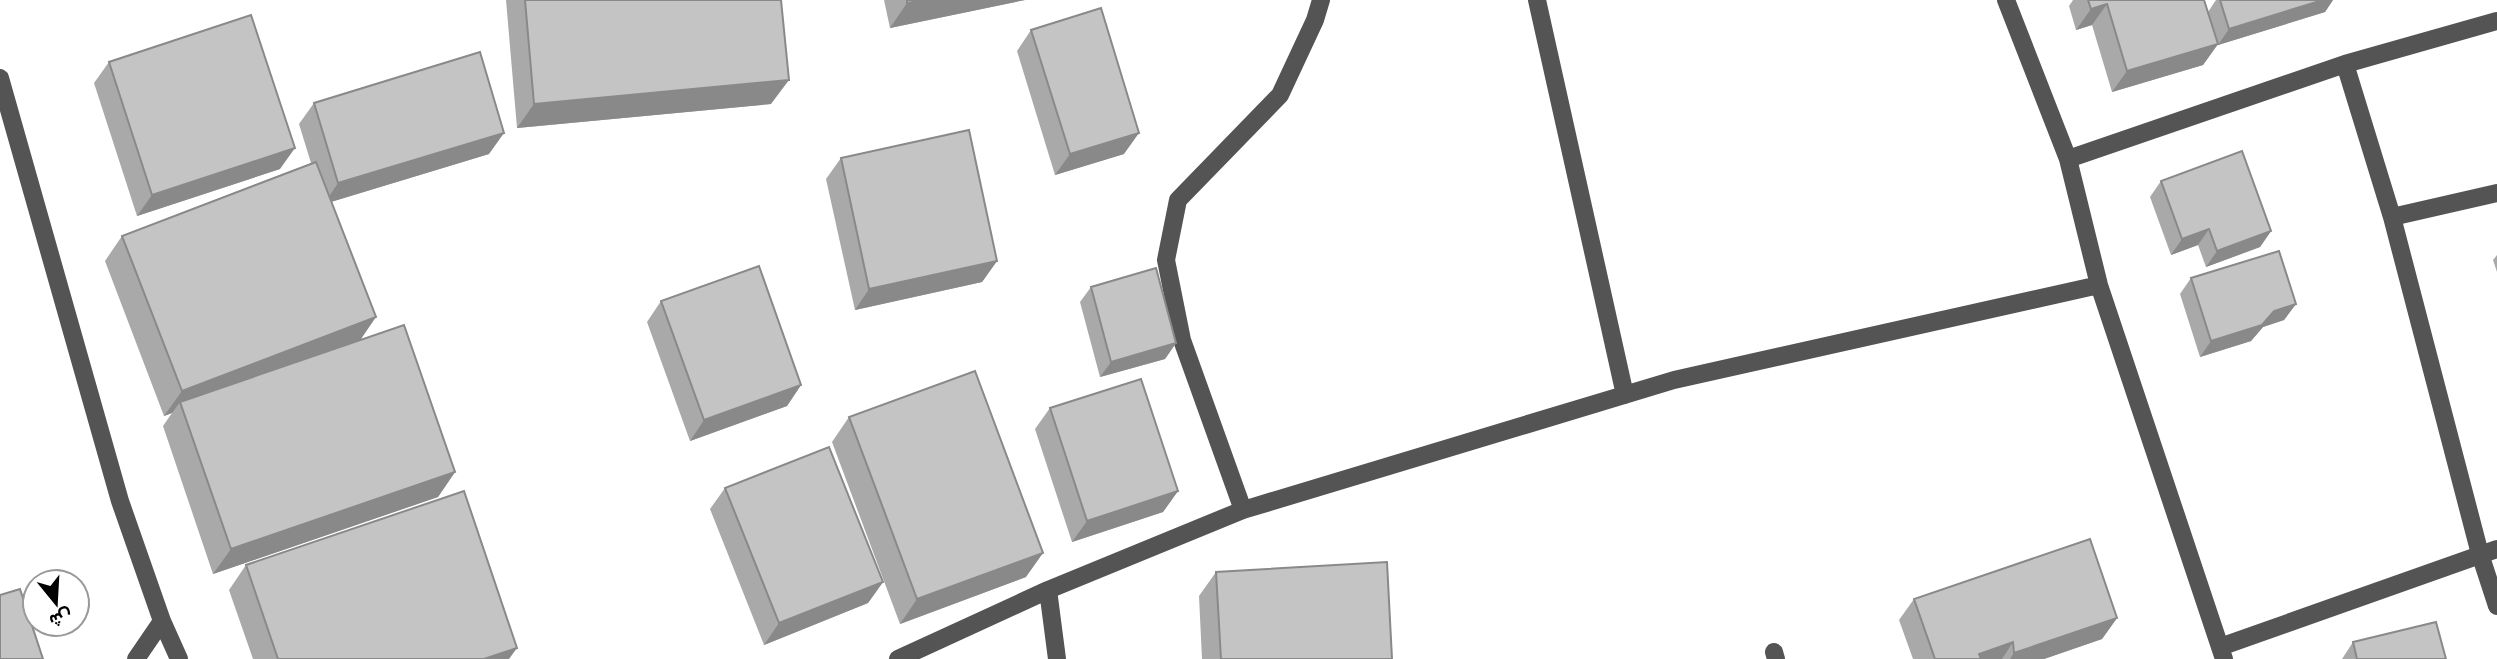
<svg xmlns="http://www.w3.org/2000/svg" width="2497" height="659" font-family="'Asap Condensed',Vazirmatn,sans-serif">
	<rect width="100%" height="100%" fill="#fff"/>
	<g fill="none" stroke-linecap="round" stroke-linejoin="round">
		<path stroke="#545454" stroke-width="18" d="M1537,0L1625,395
			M2006,0L2068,159L2099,285L2224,659
			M2345,64L2392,217L2480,554L2497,606
			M0,78L120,501L162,621L179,659
			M2068,159L2345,64L2497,21
			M2392,217L2497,193
			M1243,510L1182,340L1166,260L1178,200L1280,95L1315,20L1321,0
			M1048,590L1057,659
			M2220,647L2497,549
			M1774,652L1776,659
			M136,659L162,621
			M898,659L1048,590L1243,510L1674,380L2099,285"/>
	</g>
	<path fill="#a9a9a9" d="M506,0H781L771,104L517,128Z
		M884,0H1025L890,28Z
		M2073,0H2204L2208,12L2216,0H2333L2325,12L2218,45V44L2203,65L2112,92L2092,25L2076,30L2069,6Z
		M1031,30L1124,154L1055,175L1017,51Z
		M109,62L280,169L137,216L94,83Z
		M314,103L489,154L331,202L360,340L455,472L438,497L213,574L163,426L172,413L164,416L105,261L122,236L311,163L299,124Z
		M841,158L997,261L982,282L855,310L826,179Z
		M2161,181L2271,231L2260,247L2206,267L2198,245L2171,255L2150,197Z
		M2497,255V272L2493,260Z
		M2191,278L2296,304L2284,320L2263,327L2251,341L2200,357L2180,294Z
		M1091,287L1176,343L1165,359L1100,377L1080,302Z
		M661,301L801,385L787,406L690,441L647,322Z
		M1050,408L1178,491L1163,512L1072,542L1035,429Z
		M849,417L1026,577L900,624L832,442Z
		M725,488L883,582L868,603L764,645L710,509Z
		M246,565L509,659H253L229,590Z
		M1216,572L1392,659H1202L1199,596Z
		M1914,599L2117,618L2102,639L2044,659H1913L1899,620Z
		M2353,642L2446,659H2342Z"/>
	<path fill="#898989" d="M923,0H1025L890,28L907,3Z
		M2323,0H2333L2325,12L2218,45L2229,29Z
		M2107,4L2092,25L2076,30L2091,9Z
		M2218,44L2203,65L2112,92L2127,71Z
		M789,80L771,104L517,128L534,104Z
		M504,133L489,154L324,204L338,183Z
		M1139,133L1124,154L1055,175L1070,154Z
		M295,148L280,169L137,216L152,195Z
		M2209,229L2198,245L2171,255L2182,239Z
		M2271,231L2260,247L2206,267L2217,251Z
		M997,261L982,282L855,310L869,289Z
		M2296,304L2284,320L2263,327L2251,341L2200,357L2211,341L2274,311Z
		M376,317L359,342L180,402L172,413L164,416L182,391Z
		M1176,343L1165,359L1100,377L1111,362Z
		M801,385L787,406L690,441L704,420Z
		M455,472L438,497L213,574L231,549Z
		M1178,491L1163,512L1072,542L1087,521Z
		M1043,553L1026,577L900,624L917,599Z
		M883,582L868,603L764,645L779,623Z
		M2117,618L2102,639L2044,659H2010L2014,653Z
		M2013,642L2002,659H1976L1979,654Z
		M517,648L509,659H484Z"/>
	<path fill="#c4c4c4" stroke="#898989" stroke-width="2" d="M525,0H781L789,80L534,104Z
		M907,0H923L907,3Z
		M2088,0H2204L2218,44L2127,71L2107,4L2091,9Z
		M2220,0H2323L2229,29Z
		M1101,8L1139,133L1070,154L1031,30Z
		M251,15L295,148L152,195L109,62Z
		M480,52L504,133L338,183L314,103Z
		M969,130L997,261L869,289L841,158Z
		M2242,151L2271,231L2217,251L2209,229L2182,239L2161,181Z
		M316,162L376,317L182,391L122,236Z
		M2279,251L2296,304L2274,311L2262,325L2211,341L2191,278Z
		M759,266L801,385L704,420L661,301Z
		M1156,268L1176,343L1111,362L1091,287Z
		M404,325L455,472L231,549L180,402Z
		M975,371L1043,553L917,599L849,417Z
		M1141,379L1178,491L1087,521L1050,408Z
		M829,447L883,582L779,623L725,488Z
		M464,491L517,648L484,659H278L246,565Z
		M2090,539L2117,618L2014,653L2013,642L1979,654L1981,659H1935L1914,599Z
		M1387,562L1392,659H1221L1216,572Z
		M20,589L43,659H0V595Z
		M2436,622L2446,659H2357L2353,642Z"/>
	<g transform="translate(56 603) rotate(162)"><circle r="33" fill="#ffffff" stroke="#999999" stroke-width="2"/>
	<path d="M0-5L12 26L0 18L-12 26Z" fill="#000000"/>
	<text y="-10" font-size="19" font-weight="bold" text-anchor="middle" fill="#000000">ش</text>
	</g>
</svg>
